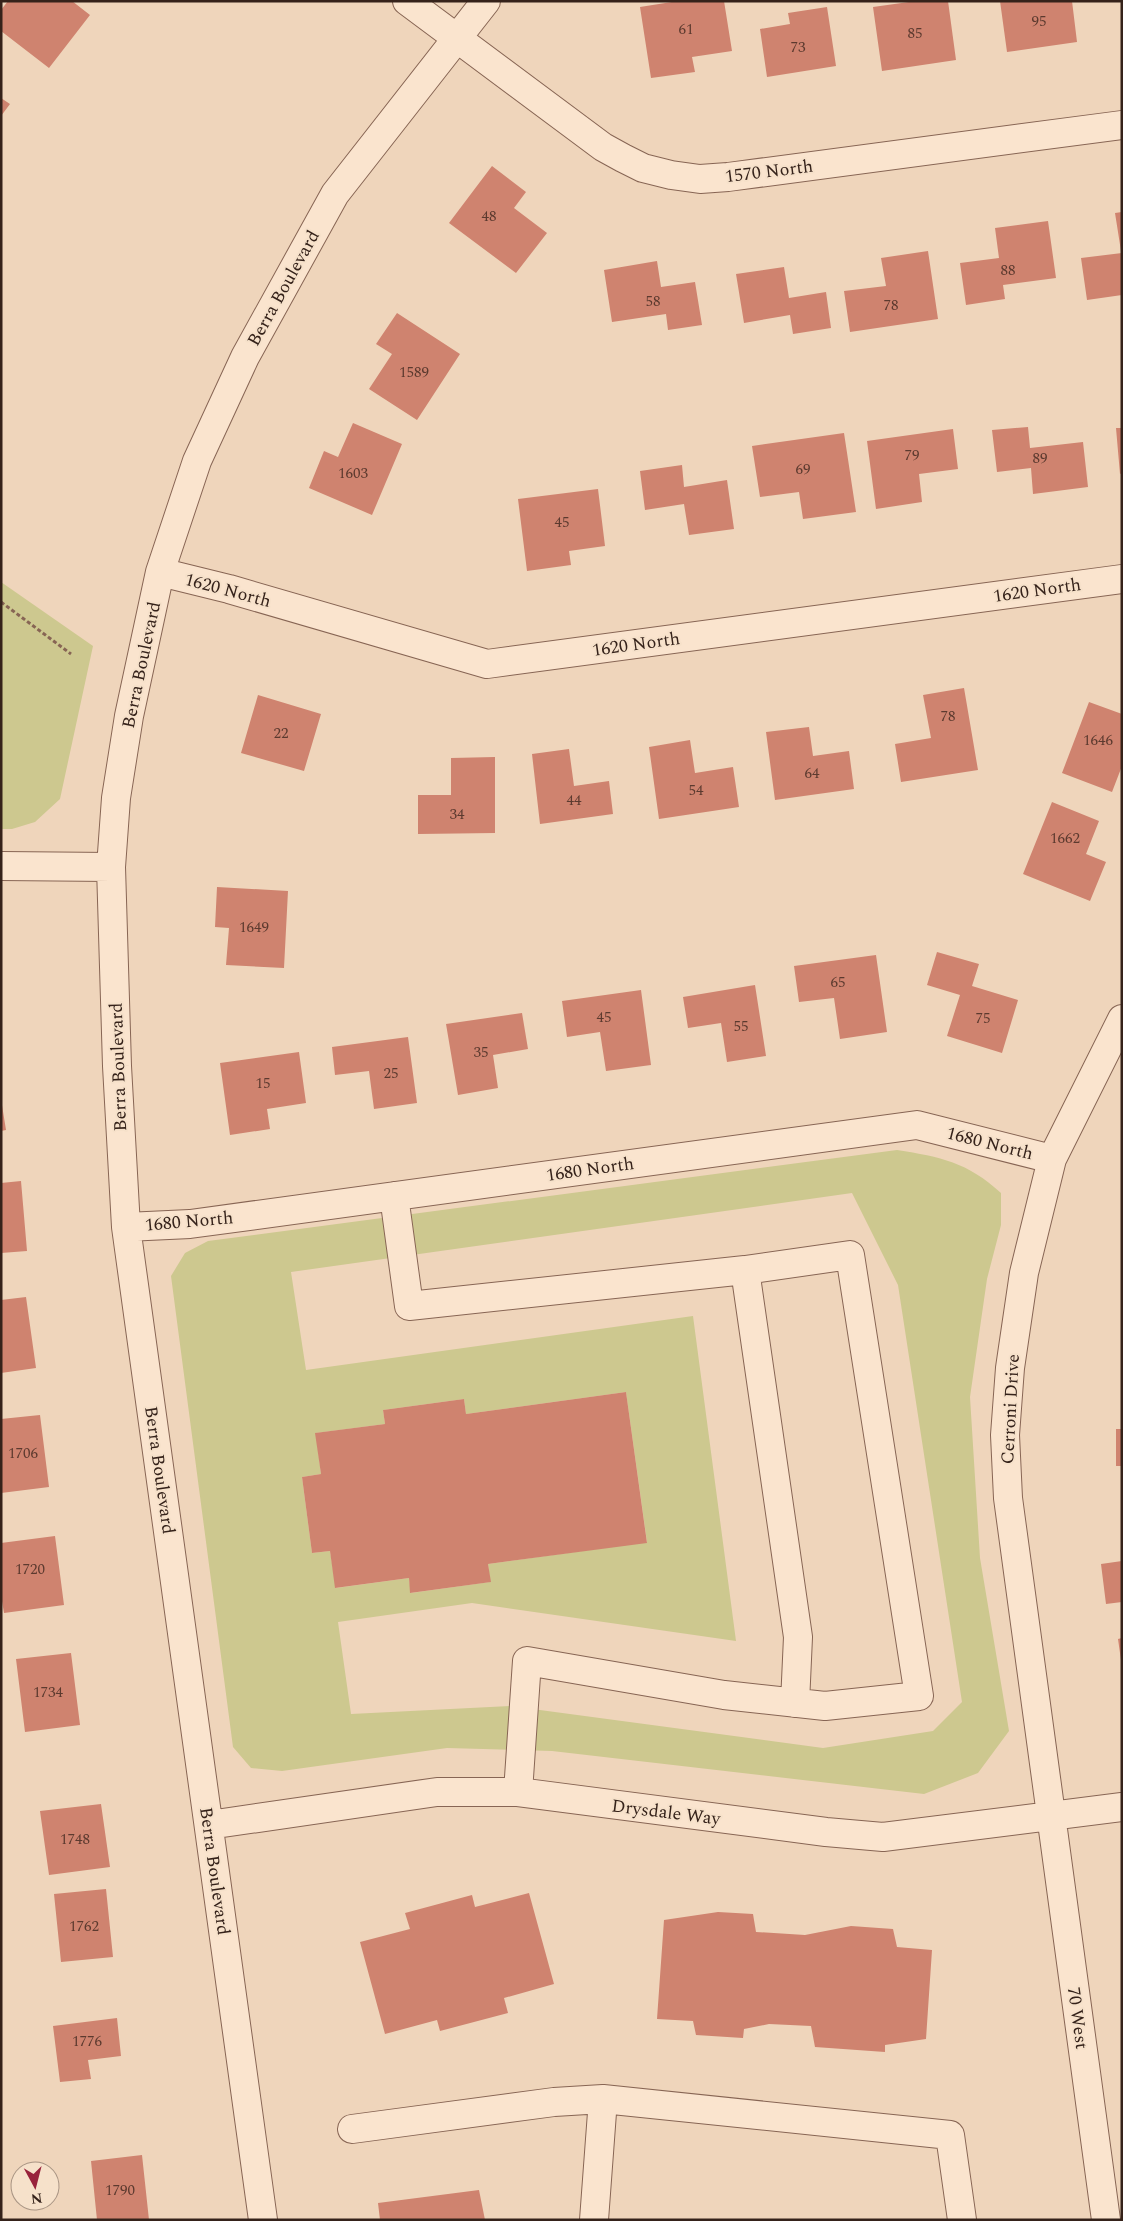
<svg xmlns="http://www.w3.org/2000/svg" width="1123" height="2221" font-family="Spectral,serif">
	<rect width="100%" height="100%" fill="#efd5bb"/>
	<path fill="#cdc88f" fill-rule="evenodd" d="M1,582L93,646L60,799L35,822L12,829H1Z
		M897,1150C941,1157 967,1162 1001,1193V1225L987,1279L970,1397L980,1558L1009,1731L978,1773L924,1794L552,1751L447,1748L282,1771L251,1768L233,1747L171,1276L185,1253L208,1241ZM852,1193L898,1285L962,1702L933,1731L823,1748L510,1706L351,1714L338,1622L472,1603L736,1641L693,1316L306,1370L291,1272ZM626,1392L647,1542L488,1564L490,1582L411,1593L409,1578L336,1588L330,1551L312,1553L302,1477L321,1474L316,1433L385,1424L383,1410L464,1399L466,1414Z"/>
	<path fill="#cf836f" d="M8,1H72L90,15L49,68L1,31V10Z
		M678,1H724L732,51L692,57L695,72L651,78L640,7Z
		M916,1H948L956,60L882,71L873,7Z
		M1000,1H1072L1077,42L1007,52Z
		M827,7L836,66L767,77L760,29L790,24L788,13Z
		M1,98L10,104L1,116Z
		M492,166L526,192L514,208L547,233L516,273L449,223Z
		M1122,212V251H1121L1115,213Z
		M1048,221L1056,278L1003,285L1005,299L966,305L960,263L999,258L995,228Z
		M928,251L938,319L850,332L844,291L886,286L881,258Z
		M1122,253V295L1087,300L1081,258Z
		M657,261L661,287L695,282L702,325L668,330L666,314L612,322L604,270Z
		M784,267L789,298L826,292L831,328L793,334L790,315L744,323L736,274Z
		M397,313L460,354L417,420L369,389L392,354L376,344Z
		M353,423L402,444L372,515L309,488L324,451L338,457Z
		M1028,427L1030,448L1083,442L1088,487L1033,494L1031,468L997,472L992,430Z
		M1116,428H1122V473L1120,474Z
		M953,429L958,469L919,474L922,502L876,509L867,441Z
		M844,433L856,512L803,519L799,492L760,497L752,446Z
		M682,465L684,487L727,480L734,529L689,535L684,504L645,510L640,471Z
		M598,489L605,546L569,551L571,565L527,571L518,499Z
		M964,688L978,770L901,782L895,744L931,738L923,695Z
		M258,695L321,714L304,771L241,753Z
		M1089,702L1122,714V766L1112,792L1062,773Z
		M809,727L813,756L849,751L854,789L775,800L766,732Z
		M690,740L695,773L733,767L739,807L659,819L649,747Z
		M569,749L574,786L609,781L613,814L540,824L532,754Z
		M495,757V833L418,834V795H451V758Z
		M1052,802L1099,821L1086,854L1106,862L1090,901L1023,874Z
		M217,887L288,891L284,968L226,965L229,928L215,927Z
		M937,952L979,964L972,986L1018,1000L1002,1053L947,1036L960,995L927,985Z
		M876,955L887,1032L840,1039L834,998L799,1002L794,966Z
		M755,985L766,1056L727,1062L721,1023L688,1028L683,997Z
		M641,990L651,1065L606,1071L600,1032L567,1037L562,1001Z
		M522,1013L528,1049L493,1055L498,1088L458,1095L446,1024Z
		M408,1037L417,1103L374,1109L369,1071L335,1075L332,1047Z
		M299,1052L306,1103L267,1109L270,1129L230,1135L220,1063Z
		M1,1099L6,1130L1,1131Z
		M21,1181L27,1251L1,1253V1183Z
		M26,1297L36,1368L1,1373V1300Z
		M626,1392L647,1543L488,1564L491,1582L410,1593L409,1578L335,1588L330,1551L312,1553L302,1477L321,1474L315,1433L385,1424L383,1410L464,1399L466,1414Z
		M40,1415L49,1487L1,1493V1419Z
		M1116,1429H1122V1466H1116Z
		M55,1536L64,1605L4,1613L1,1595V1543Z
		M1122,1561V1602L1106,1604L1101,1564Z
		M1122,1638V1660H1121L1118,1639Z
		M71,1653L80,1725L25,1732L16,1659Z
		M101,1804L110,1867L49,1875L40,1811Z
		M106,1889L113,1957L61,1962L54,1894Z
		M529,1893L554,1984L504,1998L508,2013L440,2031L437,2020L385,2034L360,1942L410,1929L405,1913L472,1895L475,1907Z
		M718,1912L753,1914L756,1932L805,1935L851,1926L893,1929L897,1947L932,1950L926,2039L885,2045V2052L815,2047L811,2026L769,2024L744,2029L743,2038L696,2035L693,2021L657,2019L664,1920Z
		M117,2018L121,2056L88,2060L91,2079L60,2082L53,2026Z
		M142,2155L149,2220H97L91,2161Z
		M479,2190L485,2220H380L378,2203Z"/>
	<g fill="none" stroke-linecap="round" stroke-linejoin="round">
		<defs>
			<path id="minor" d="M407,1L603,147L623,158L643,168L671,175L700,179L728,177L1122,125
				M160,572L229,589L487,664L1122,579
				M1,866L111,867
				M394,1196L409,1306L745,1270L850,1255L919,1696L825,1706L724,1695L527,1661L518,1792
				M126,1227L190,1224L917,1125L1052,1159
				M745,1270L798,1637L795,1703
				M209,1825L437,1792H518L826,1832L883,1837L1122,1807
				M603,2099L950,2135L962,2220
				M352,2129L554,2102L603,2099L594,2220
				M263,2220L126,1227L117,1066L111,867L116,798L129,716L160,572L197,461L245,357L335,194L486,1
				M1106,2220L1008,1498L1005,1435L1010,1368L1024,1273L1052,1159L1122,1019"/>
		</defs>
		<use href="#minor" stroke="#876554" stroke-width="30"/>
		<path stroke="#876554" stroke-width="3" stroke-dasharray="4 2.5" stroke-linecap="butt" d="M1,602L71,654"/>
		<use href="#minor" stroke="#fae4ce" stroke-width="28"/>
	</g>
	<g text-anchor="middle" stroke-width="4" stroke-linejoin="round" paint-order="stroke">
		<g font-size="15" fill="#5c3a2f">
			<text x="1039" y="26">95</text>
			<text x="686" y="34">61</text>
			<text x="915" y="38">85</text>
			<text x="798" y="52">73</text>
			<text x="489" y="221">48</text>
			<text x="1008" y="275">88</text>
			<text x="653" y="306">58</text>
			<text x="891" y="310">78</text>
			<text x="414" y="377">1589</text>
			<text x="912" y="460">79</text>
			<text x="1040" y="463">89</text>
			<text x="803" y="474">69</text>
			<text x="353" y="478">1603</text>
			<text x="562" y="527">45</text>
			<text x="948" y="721">78</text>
			<text x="281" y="738">22</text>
			<text x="1098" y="745">1646</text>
			<text x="812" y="778">64</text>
			<text x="696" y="795">54</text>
			<text x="574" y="805">44</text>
			<text x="457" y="819">34</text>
			<text x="1065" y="843">1662</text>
			<text x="254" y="932">1649</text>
			<text x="838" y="987">65</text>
			<text x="604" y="1022">45</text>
			<text x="983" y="1023">75</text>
			<text x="741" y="1031">55</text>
			<text x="481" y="1057">35</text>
			<text x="391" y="1078">25</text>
			<text x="263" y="1088">15</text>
			<text x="23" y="1458">1706</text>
			<text x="30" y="1574">1720</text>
			<text x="48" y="1697">1734</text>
			<text x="75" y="1844">1748</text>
			<text x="84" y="1931">1762</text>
			<text x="87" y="2046">1776</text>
			<text x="120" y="2195">1790</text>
		</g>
		<g font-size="18" fill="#35221a" stroke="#f6e1ca">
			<text transform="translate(769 171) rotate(-7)" y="6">1570 North</text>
			<text transform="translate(283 288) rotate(-61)" y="6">Berra Boulevard</text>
			<text transform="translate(228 590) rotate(15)" y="6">1620 North</text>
			<text transform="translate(1037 590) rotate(-8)" y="6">1620 North</text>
			<text transform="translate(636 644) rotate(-8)" y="6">1620 North</text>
			<text transform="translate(141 665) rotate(-78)" y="6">Berra Boulevard</text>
			<text transform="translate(118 1067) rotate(-92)" y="6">Berra Boulevard</text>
			<text transform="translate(990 1143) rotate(14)" y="6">1680 North</text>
			<text transform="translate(590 1169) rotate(-8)" y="6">1680 North</text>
			<text transform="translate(189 1221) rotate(-5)" y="6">1680 North</text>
			<text transform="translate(1010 1409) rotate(-87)" y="6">Cerroni Drive</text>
			<text transform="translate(160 1470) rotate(82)" y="6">Berra Boulevard</text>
			<text transform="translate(666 1812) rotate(7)" y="6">Drysdale Way</text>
			<text transform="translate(215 1871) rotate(82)" y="6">Berra Boulevard</text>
			<text transform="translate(1078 2018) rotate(82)" y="6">70 West</text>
		</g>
	</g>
	<rect width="1123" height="2221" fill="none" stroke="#35221a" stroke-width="5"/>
	<g transform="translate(35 2186) rotate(173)"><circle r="24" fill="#f6e1ca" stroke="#a99584"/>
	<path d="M0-4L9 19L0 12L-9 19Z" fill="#98223b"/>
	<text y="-8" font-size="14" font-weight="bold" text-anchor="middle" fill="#35221a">N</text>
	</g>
</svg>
